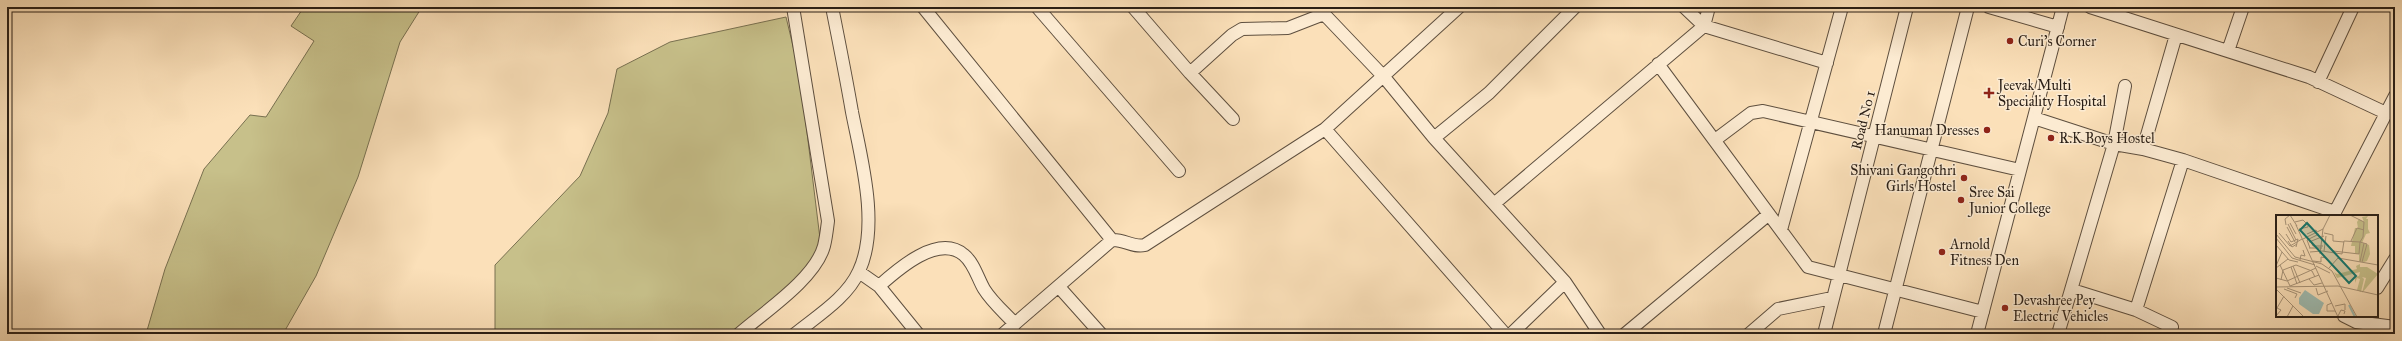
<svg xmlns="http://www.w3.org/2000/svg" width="2402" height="341" font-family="'IM FELL Great Primer',serif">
	<rect width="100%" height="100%" fill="#fbe0b9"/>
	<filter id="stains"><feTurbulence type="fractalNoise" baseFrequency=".005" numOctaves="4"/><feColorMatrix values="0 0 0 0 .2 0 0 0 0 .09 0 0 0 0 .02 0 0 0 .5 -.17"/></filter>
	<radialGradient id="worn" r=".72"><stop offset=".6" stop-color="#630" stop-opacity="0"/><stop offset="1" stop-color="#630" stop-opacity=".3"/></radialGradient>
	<path fill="#c7c08a" stroke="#787050" d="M304,7H422L400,42L358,177L316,276L283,334H146L165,269L204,169L250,115L266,117L314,41L291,26Z
		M786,17L800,75L822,255L736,334H497L495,331V265L580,176L608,113L617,69L670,42Z"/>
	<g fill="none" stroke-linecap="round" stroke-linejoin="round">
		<defs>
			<path id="minor" d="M923,7L1112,240
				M1037,7L1179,171
				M1133,7L1190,73L1233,119
				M1322,7L1324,14L1384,77L1434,138L1565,282L1600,334
				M1684,7L1704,26L1827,63
				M1989,7L2058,27
				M2090,7L2309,77L2386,113
				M2228,51L2243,7
				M1658,64L1808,267L1983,312
				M1190,73L1232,35L1242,29L1288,28L1324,14
				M2318,82L2353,7
				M2034,118L2114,144L2143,149L2183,160L2335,212
				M1325,129L1505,334
				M1434,138L1489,93L1575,7
				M1715,140L1751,113L1763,111L2020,170
				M2143,149L2176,35
				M1495,203L1704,26L1709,7
				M2333,216L2395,96
				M1781,230L1842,7
				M859,272L879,286L918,334
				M879,286C897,270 938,233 964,255C974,263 978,279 984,289C992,302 1005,313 1015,324
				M1059,287L1101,334
				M2377,288L2395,259
				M2072,290L2136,310L2172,327
				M2136,310L2183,160
				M2344,316L2356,322L2395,327
				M739,334C764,312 815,279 824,246C826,238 827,229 828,221L793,7
				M795,334C817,316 847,298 859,271C880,226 861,158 852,112C846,77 839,42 832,7
				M1003,334L1112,240C1124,239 1133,248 1145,245L1325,129L1459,7
				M1511,334L1565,282
				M1625,334L1769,214
				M1749,334L1778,309L1832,298
				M1824,334L1907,7
				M1884,334L1968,7
				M1977,334L2063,7
				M2058,334L2114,144L2125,86"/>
		</defs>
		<use href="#minor" stroke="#5e4f3f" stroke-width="14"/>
		<use href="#minor" stroke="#fcebd2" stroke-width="12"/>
	</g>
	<g fill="#8f2418" stroke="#fcebd2" stroke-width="1.5">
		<circle cx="2010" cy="41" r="4"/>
		<path d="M1987 87h4v4h4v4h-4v4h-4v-4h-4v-4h4z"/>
		<circle cx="1987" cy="130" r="4"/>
		<circle cx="2051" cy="138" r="4"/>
		<circle cx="1964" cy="178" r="4"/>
		<circle cx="1961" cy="200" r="4"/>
		<circle cx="1942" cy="252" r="4"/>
		<circle cx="2005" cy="308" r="4"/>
	</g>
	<g text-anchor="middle" stroke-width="3" stroke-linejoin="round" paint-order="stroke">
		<g font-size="14" fill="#2a1f16" stroke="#fcebd2" text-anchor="start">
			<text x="2018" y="46">Curi's Corner</text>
			<text x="1998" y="90">Jeevak Multi<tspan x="1998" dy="16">Speciality Hospital</tspan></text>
			<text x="1979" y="135" text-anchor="end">Hanuman Dresses</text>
			<text x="2059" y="143">R.K Boys Hostel</text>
			<text x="1956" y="175" text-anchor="end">Shivani Gangothri<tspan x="1956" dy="16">Girls Hostel</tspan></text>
			<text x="1969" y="197">Sree Sai<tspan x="1969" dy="16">Junior College</tspan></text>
			<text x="1950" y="249">Arnold<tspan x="1950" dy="16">Fitness Den</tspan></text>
			<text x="2013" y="305">Devashree Pey<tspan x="2013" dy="16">Electric Vehicles</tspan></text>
		</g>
		<g font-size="14" fill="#2a1f16" stroke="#fcebd2">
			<text transform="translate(1863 120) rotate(-76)" y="5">Road No 1</text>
		</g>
	</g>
	<g transform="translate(2276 215)">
		<rect width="102" height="102" fill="#fbe0b9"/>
		<path d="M92,1L90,4H92V14L94,18L90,19L86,28L93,30L94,39L91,46L88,47L83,46V39H79V31H75L79,13H82L81,7L83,4L88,7L86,2ZM84,49V52H91L102,59L86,78L90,63L86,62L88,64L85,77L81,75L84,64L81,63L79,68V62L83,61L84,57L61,63L58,57L61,59L81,54L80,51Z" fill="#c7c08a"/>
		<path d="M29,75L48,88L43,99H37L23,89V83Z" fill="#9fbdb3"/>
		<path fill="none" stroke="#9fbdb3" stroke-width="2" d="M73,90L79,102"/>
		<path fill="none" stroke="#a79378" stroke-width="1" d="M14,0L21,11M19,7L27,5L32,10V12L23,14M14,8L20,19M12,9L20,25M10,10L9,4L14,0M20,10L62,102M11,12L19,27M3,18L14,31L26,24M48,18L57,20V26L68,27M0,19L19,42L46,49L56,56L81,102M10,19L15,27L22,24L20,32M31,19L40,15L41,17M0,23L16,43L39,50M27,24L47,14L54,0M12,26L16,32L21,29M75,26L81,13L88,15M33,27L48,21M35,27L37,31H47M84,27L91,29L86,47M0,30L13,45L22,47M33,33H46M34,33L31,25L43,19M48,36L50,21M57,36L83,39L84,27M34,37L46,36L66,39M44,39L47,14M66,39L68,26L84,27L87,22L88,7L74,0M24,45L25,40L29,41L27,35M37,46L45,47V42L50,43M84,47L88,28M4,50L14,71L43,60M0,51L6,37M17,51L24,68M40,51L54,58M15,52L21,69M0,53L12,44M53,53L62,43L102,50M0,63L11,66L40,53M33,64L38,70L46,68M5,65L7,55L20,50L36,56L39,62M0,72L62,71L102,80M11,73L25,78M40,73L42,80L52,76M0,74L28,102M8,74L21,79L19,83M56,88L51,90V96H59M59,91L69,89V95M0,101L5,95L1,93L8,81M62,101L65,95L69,96L68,99M11,102L17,91"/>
		<path fill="#0f766e" fill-opacity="0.15" stroke="#0f766e" stroke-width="2" d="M31,8L80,61L73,68L24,15Z"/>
		<rect width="102" height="102" fill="none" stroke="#2a1f16" stroke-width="2"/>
	</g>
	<rect width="2402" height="341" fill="none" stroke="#fbe0b9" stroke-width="24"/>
	<rect x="8" y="8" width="2386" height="325" fill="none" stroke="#2a1f16" stroke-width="2"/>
	<rect x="12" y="12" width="2378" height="317" fill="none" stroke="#2a1f16"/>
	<rect width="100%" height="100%" filter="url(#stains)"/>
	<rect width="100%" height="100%" fill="url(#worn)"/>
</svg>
